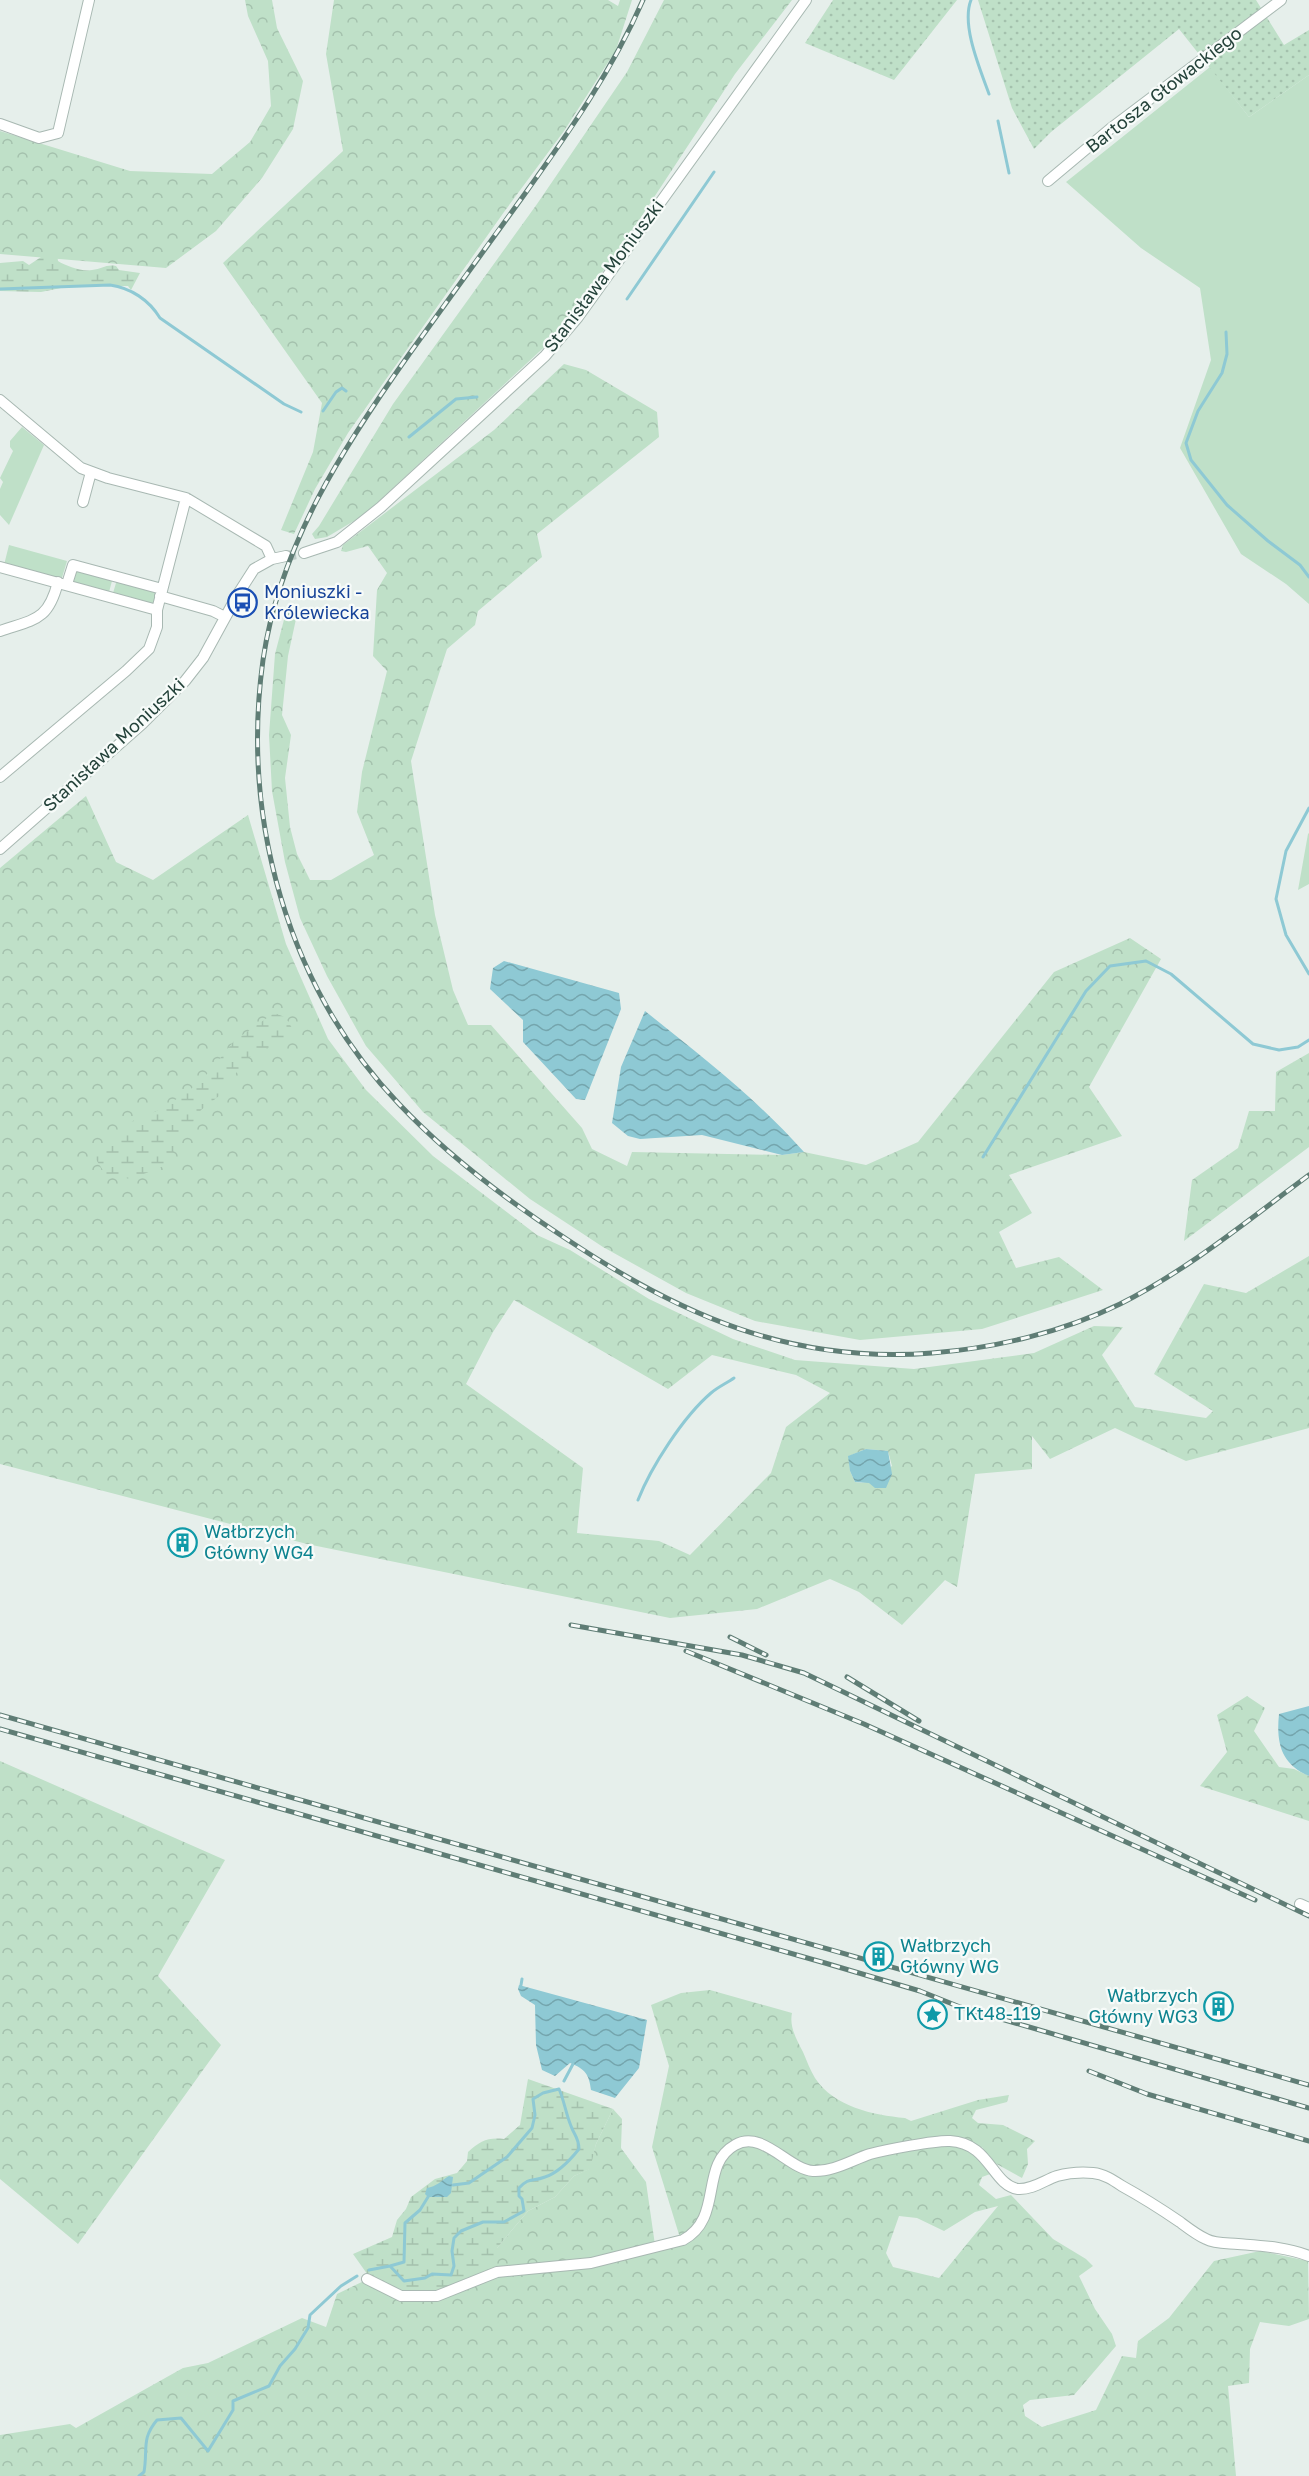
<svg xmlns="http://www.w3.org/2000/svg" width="1309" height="2476" font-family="'Golos Text',sans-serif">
	<defs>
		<pattern id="forest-crowns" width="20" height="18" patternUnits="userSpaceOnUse" patternTransform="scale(1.5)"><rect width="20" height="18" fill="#bfe0c8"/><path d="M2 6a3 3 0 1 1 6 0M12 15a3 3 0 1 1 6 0" fill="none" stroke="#a4c1ad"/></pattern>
		<pattern id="wetland-marsh" width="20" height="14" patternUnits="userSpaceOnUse" patternTransform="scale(1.5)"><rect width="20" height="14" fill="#bfe0c8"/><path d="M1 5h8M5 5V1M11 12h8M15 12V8" fill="none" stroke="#a4c1ad"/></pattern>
		<pattern id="garden-dots" width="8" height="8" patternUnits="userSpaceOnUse" patternTransform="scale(1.5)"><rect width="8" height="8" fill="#bfe0c8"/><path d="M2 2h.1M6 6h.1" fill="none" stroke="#a4c1ad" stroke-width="1.8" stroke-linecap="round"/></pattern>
		<pattern id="water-waves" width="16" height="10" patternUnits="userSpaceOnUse" patternTransform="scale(1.5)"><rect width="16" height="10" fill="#8ec9d4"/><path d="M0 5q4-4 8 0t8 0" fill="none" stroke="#74a5ad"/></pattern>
	</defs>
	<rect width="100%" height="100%" fill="#e6efeb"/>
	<path fill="#bfe0c8" d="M1210,67L1249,117L1309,75V604L1286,584L1241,554L1180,448L1211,360L1200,288L1141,248L1066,182Z
		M22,427L44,445L9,525L0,515V489L3,482L0,478L13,451L10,447V441Z
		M9,545L67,561L61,581L4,565Z
		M76,570L112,581L109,592L72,583Z
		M118,582L157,593L155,605L113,593L116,583Z
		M1309,833V884L1298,890L1308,834Z"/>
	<path fill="url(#forest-crowns)" fill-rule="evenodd" d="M245,0H272L277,28L303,81L293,129L262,178L216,231L166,268L0,254V131L130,171L212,174L250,142L271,106L268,61L248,16Z
		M334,0H608L618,6L620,0H632L616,50L564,131L504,212L348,433L315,489L294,534L281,530L313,452L322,403L223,263L343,151L326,54Z
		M664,0H792L735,74L626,240L554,338L364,515L327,537L315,539L312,534L319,526L393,404L537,204L627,72Z
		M564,364L586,370L657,412L659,437L537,534L542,557L478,611L475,625L447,649L411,761L435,915L453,990L468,1025H491L582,1128L592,1149L627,1166L632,1152L782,1155L804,1152L866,1165L918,1142L1054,972L1130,938L1161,959L1089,1087L1122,1136L1009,1175L1032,1213L999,1232L1016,1268L1059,1257L1103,1290L982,1329L860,1340L755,1321L686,1293L603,1247L530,1199L423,1112L366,1046L327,976L300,918L285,862L272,791L269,735L275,654L286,612L293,609L296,619L288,656L282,715L291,735L285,778L290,827L297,854L310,880H331L374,855L357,812L362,772L387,671L373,656L377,590L387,573L368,546L346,552L341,551L343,545L494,430Z
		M86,796L116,862L153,880L248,815L286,944L328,1039L366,1090L433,1156L537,1235L570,1250L649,1299L733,1339L795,1360L914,1369L1034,1353L1094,1326L1123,1327L1102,1355L1135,1407L1206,1418L1213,1411L1154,1374L1204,1284L1246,1293L1309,1256V1428L1186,1461L1115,1428L1050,1459L1032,1436V1469L975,1474L957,1587L945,1580L902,1625L859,1592L830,1579L757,1609L670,1618L307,1544L0,1464V868ZM514,1300L668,1389L712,1355L796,1375L830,1393L786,1427L771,1473L690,1555L659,1541L577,1533L583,1468L466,1384L493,1332ZM866,1449L888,1451L892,1466C880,1474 871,1486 855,1482L850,1471L849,1456Z
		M1309,1053V1147L1184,1241L1192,1180L1238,1148L1249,1111H1275L1276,1072Z
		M1247,1696L1265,1708L1254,1731L1279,1767L1294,1769L1309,1776V1821L1200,1786L1227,1752L1217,1715Z
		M0,1761L225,1860L158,1976L221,2045L78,2244L0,2179Z
		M710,1990L792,2013C789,2027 797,2040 803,2052C807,2061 810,2070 815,2078C834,2107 873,2115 905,2118L911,2121L978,2100L1009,2095L1007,2102L976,2110L972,2118L978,2123L1003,2125L1035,2141L1027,2149L1028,2164L1022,2178L993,2162L982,2147L977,2154L993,2173L982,2177L979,2185L996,2199L1011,2195L1053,2239L1086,2259L1093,2266L1079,2276L1095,2309L1112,2334L1116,2346L1074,2395L1030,2400L1023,2405L1025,2416L1042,2427L1096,2410L1122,2356L1136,2358L1138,2341L1169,2318L1214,2261L1260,2251L1308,2261L1309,2319L1289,2326L1260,2322L1250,2349L1249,2383L1228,2386L1236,2476H0V2435L70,2424L76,2428L183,2368L208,2363L302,2318L326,2327L337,2294L370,2278L497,2248L528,2211L555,2197L574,2176L589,2169L596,2144L613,2109L622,2119L621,2148L646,2182L655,2245L681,2241L652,2147L669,2066L651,2005L681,1993ZM998,2206L939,2278L893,2267L886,2253L899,2216L917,2218L944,2231L975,2212Z"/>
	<path fill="url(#wetland-marsh)" d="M52,253L57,254L58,261C66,266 82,272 92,270C102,269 106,264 116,266L119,270L140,273L131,290L128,286H71L41,292L0,291V263L23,261L29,265L44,255Z
		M274,1013L285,1017L294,1031L281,1045L256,1051L242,1065L219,1096L201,1110L164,1166L131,1179L106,1175L95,1158L102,1146L134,1120L164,1108L192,1088L209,1072L234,1041Z
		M528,2079L613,2109L596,2144L590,2169L574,2176L555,2197L528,2211L497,2248L494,2269L440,2291L401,2295L370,2278L353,2254L392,2237L397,2220L406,2209L411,2197L435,2179L457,2173L467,2161L468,2152C480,2141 488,2137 504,2139L520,2125Z"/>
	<path fill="url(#garden-dots)" d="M833,0H957L894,80L805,43Z
		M978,0H1256L1284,45L1309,30V75L1249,117L1179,29L1051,132L1034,149L1012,108Z"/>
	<path fill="url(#water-waves)" d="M504,961L619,993L621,1009L585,1100L576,1099L523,1042V1020L490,989L493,968Z
		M645,1011C700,1055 757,1099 804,1152L782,1155L702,1135L640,1139L628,1136L612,1123L621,1067Z
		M866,1449L888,1451L892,1474L886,1488H875L869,1483L855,1482L850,1471L848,1456Z
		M1309,1706V1776C1281,1764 1276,1743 1279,1714Z
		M519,1985L647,2020L639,2068L615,2098L591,2090C589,2074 585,2069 570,2063L555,2076L542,2070L536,2045L535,2005L521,1996L518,1989Z
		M449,2176L453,2177L451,2193L447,2197H428L425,2194L427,2188C436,2187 442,2180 449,2176Z"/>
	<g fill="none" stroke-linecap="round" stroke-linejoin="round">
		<path stroke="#8ec9d4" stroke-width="3" d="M971,0C961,25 980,69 989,94
			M998,121L1009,173
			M0,289L110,285C131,288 149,300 160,318L284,404L301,412
			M627,299L714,172
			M1226,332L1227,354L1222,373L1198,411L1186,443L1191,460L1227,505L1268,541L1300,565L1309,577
			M323,411L336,392L342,388L346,391
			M409,437L456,399L477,397
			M1309,808L1286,851L1276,899L1286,935L1309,974
			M983,1157L1086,991L1110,966L1146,961L1171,974L1253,1044L1279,1050L1298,1047L1309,1040
			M638,1500C651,1467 683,1417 711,1393C718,1387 727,1383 734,1378
			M521,1985L522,1979
			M564,2081L573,2064
			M390,2266L404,2262L405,2223L420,2210L428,2197
			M369,2270L390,2266L404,2281L425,2278L432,2274L451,2275L454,2266L452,2251L454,2238L461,2231L483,2222H504L524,2211L522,2199L519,2196V2188C529,2177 532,2182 545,2177C558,2173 571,2159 579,2149C579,2138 574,2135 571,2126C566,2114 564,2100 559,2089L543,2093L533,2099L535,2115L532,2128L507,2157L469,2183L453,2185
			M139,2476L144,2472C148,2449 141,2439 157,2420L181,2418L208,2451L233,2410V2401L269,2386L280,2366L295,2349L308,2328L310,2315L341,2286L357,2276"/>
		<path stroke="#bfccc8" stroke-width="10" stroke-dasharray="10 5" stroke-linecap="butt" d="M286,556L304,553"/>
		<defs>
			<path id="minor" d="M0,124L39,138L58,133L89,0
				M1048,181L1110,129L1281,0
				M0,400L81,468L108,478L186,498L266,546L272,559
				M83,502L91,472
				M304,553L337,542L381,507L545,356L578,317L806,0
				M0,567L157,610
				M67,584L73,565L162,589
				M160,596L213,611L225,617
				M0,631C35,619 48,621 58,582
				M0,777L126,671L149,649L157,627V610L186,498
				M0,849L142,724L185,681L203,658L238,594L254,569L272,559L286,556
				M1300,1904L1309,1908
				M367,2279L401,2296H437L497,2272L591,2263L683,2240C724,2218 699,2165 735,2145C762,2129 788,2169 813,2171C833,2172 852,2160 870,2154C885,2150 936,2140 950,2141C990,2143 992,2185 1018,2189C1032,2190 1045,2180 1057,2176C1068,2173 1082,2172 1093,2173C1104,2174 1113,2180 1122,2186C1142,2197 1161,2209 1180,2222C1188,2228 1197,2235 1206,2239C1215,2244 1228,2243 1238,2244C1262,2246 1286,2247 1309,2256"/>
		</defs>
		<use href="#minor" stroke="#a8b8b2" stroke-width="12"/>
		<use href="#minor" stroke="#fff" stroke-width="10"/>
		<defs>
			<path id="rail" d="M643,0C612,71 569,132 524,195C486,247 448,300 410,353C344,446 280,544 263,660C241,818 287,987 399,1104C449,1157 508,1201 568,1240C682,1316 792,1364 932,1353C996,1348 1063,1332 1120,1304C1188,1270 1248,1220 1309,1175
				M571,1625L742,1655L804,1673L1309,1916
				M730,1637L766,1655
				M686,1651L864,1724L1255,1900
				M847,1677L919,1721
				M0,1715L1309,2085
				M0,1729L825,1963L920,1991L960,2007L1309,2108
				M923,2010L941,2017
				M1089,2071L1147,2094L1309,2141"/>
		</defs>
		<use href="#rail" stroke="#5f7d75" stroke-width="5"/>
		<use href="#rail" stroke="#f7fbf9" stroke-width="3" stroke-dasharray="9" stroke-linecap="butt"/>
	</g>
	<defs>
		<symbol id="bus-ring" viewBox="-11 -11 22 22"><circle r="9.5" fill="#f7fbf9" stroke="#1a4fb4" stroke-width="1.5"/><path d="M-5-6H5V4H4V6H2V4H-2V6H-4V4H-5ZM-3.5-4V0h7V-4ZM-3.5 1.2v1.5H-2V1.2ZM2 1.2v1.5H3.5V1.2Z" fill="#1a4fb4"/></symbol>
		<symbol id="building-ring" viewBox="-11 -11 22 22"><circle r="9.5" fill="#f7fbf9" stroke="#0f9aa8" stroke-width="1.5"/><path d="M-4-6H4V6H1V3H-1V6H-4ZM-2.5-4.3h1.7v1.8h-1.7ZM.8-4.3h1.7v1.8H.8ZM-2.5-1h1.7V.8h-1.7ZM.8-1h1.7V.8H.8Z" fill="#0f9aa8"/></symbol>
		<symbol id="sight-ring" viewBox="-11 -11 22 22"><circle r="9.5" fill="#f7fbf9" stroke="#0f9aa8" stroke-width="1.5"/><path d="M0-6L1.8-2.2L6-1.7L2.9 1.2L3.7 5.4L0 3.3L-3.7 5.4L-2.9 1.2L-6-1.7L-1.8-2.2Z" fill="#0f9aa8"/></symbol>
	</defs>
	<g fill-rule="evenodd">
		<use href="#bus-ring" x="226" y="586" width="33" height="33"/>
		<use href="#building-ring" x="166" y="1526" width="33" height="33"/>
		<use href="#building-ring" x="862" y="1940" width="33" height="33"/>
		<use href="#building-ring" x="1202" y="1990" width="33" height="33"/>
		<use href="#sight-ring" x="916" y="1998" width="33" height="33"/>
	</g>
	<g text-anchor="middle" stroke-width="4.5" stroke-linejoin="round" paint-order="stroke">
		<g font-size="18" fill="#24423a" stroke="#f7fbf9">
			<text transform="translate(1164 90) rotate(-38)" y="6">Bartosza Głowackiego</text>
			<text transform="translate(604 276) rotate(-53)" y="6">Stanisława Moniuszki</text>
			<text transform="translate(114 745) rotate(-43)" y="6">Stanisława Moniuszki</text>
		</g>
		<g font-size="18" fill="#164399" stroke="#f7fbf9" text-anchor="start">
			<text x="264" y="598">Moniuszki -<tspan x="264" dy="21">Królewiecka</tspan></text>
		</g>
		<g font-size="18" fill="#0d838f" stroke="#f7fbf9" text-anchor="start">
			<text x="204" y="1538">Wałbrzych<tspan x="204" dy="21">Główny WG4</tspan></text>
			<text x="900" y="1952">Wałbrzych<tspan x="900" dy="21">Główny WG</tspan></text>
			<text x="1198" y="2002" text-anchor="end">Wałbrzych<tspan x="1198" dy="21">Główny WG3</tspan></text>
			<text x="954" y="2020">TKt48-119</text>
		</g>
	</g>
</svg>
